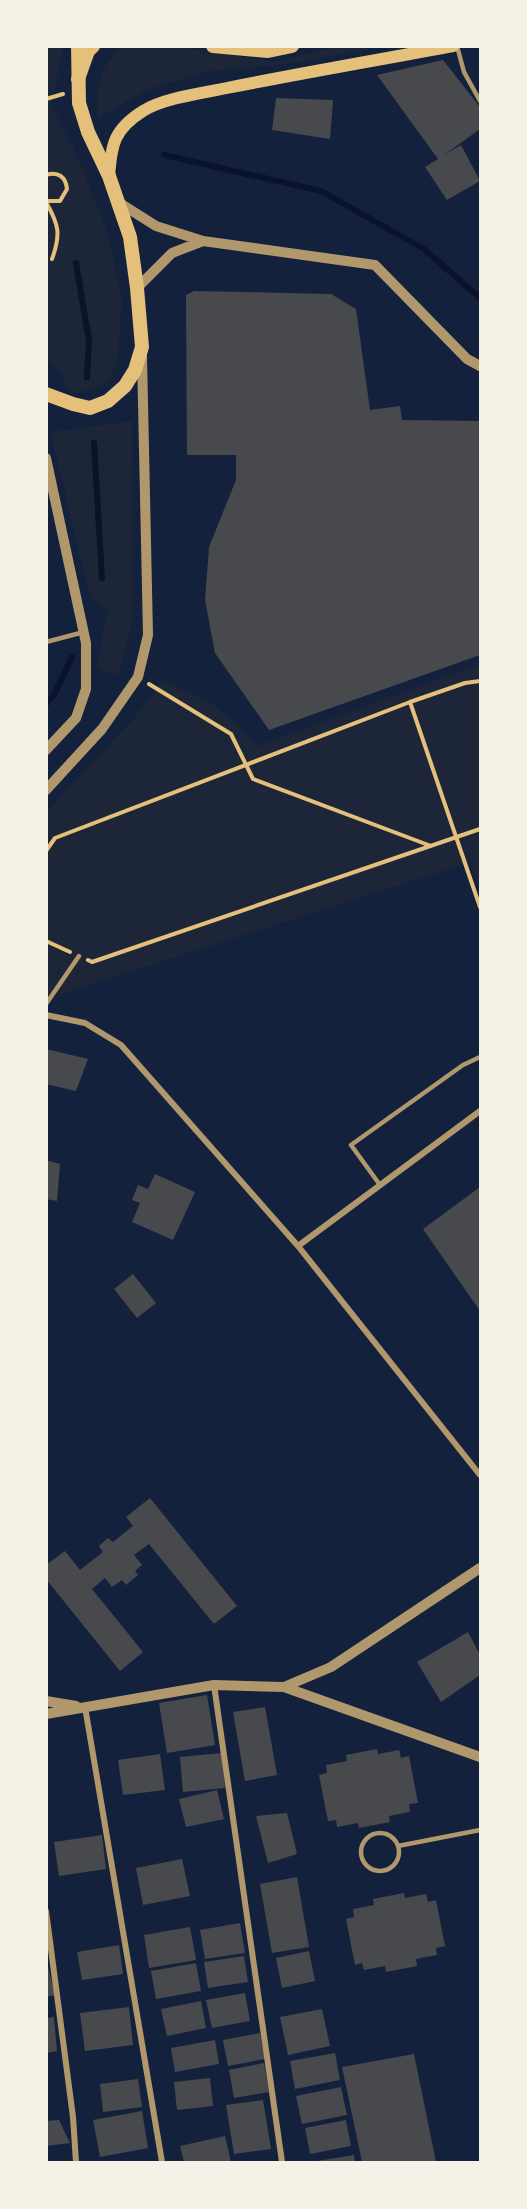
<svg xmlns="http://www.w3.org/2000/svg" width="527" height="2209" font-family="Mulish,sans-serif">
	<rect width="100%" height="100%" fill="#14213d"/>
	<path fill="#1d2539" d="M46,47H63L51,105L75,150L106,229L122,297L117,362L108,381L94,389L73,393L47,356Z
		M122,47H179L274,62L335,47H375L296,63L211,71L149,89L98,117C97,83 98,71 122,47Z
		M132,421L133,618L119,675L97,668L108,608L91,598L50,432Z
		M480,664V890L471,862L61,994L47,993V811L135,717L162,680L216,706L258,746Z"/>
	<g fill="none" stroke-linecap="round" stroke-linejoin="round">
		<path stroke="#0b132b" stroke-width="6" d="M164,155L321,191L424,249L480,298
			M76,263L89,341L87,377
			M94,443L102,578
			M46,704L54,695L72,657"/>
	</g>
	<path fill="#48494c" d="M443,60L480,107V129L444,155L461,145L480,181L447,200L425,167L438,159L377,75Z
		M276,98L333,100L330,139L272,130Z
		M194,291L331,294L356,309L370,410L400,406L402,420L480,421V655L269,730L215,653L205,600L209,547L236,480V455H187L186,295Z
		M46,1049L88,1059L76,1091L46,1084Z
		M46,1160L60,1164L57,1201L46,1199Z
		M155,1174L195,1192L173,1240L132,1222L140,1203L132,1200L138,1185L148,1189Z
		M480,1187V1311L423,1229Z
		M133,1274L156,1303L137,1318L114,1289Z
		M150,1498L237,1606L214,1624L149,1544L134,1555L142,1565L135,1571L138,1575L126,1585L122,1580L112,1587L105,1578L92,1589L143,1652L120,1671L46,1579V1565L65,1551L80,1570L103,1552L99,1546L108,1538L113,1542L133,1526L126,1517Z
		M468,1632L480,1655V1675L441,1702L417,1662Z
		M207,1695L215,1745L167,1753L159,1703Z
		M265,1707L277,1775L245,1781L233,1712Z
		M377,1749L378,1754L399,1750L401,1758L409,1756L418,1803L409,1804L410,1812L389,1816L390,1822L359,1828L358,1823L337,1827L336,1820L328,1821L319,1775L327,1773L326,1765L347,1761L346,1755Z
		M222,1753L225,1788L183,1792L180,1757Z
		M160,1754L165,1790L123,1795L118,1760Z
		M217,1790L224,1819L186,1827L179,1799Z
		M287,1813L297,1854L268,1863L256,1816Z
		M102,1835L106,1869L59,1876L54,1842Z
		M182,1859L190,1896L143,1905L136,1868Z
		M297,1877L309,1947L272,1953L260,1884Z
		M404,1893L405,1898L426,1894L428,1902L436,1900L445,1946L436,1948L437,1955L416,1959L417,1966L386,1972L385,1966L364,1970L362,1963L355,1965L346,1919L354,1917L353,1909L374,1905L373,1899Z
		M240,1923L245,1953L205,1959L200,1930Z
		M190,1927L196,1960L149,1968L144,1935Z
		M119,1945L123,1974L82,1980L77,1952Z
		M309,1951L315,1981L282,1988L276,1958Z
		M244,1956L248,1982L208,1988L204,1962Z
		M46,1958L55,1995L46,1997Z
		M196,1963L201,1991L156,1999L151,1971Z
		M245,1993L250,2021L212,2028L206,2000Z
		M201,2001L206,2028L167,2036L161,2009Z
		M129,2007L133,2045L85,2051L80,2013Z
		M322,2009L330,2046L288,2055L280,2017Z
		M54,2017L57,2051L46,2053V2018Z
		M260,2033L265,2059L228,2066L223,2040Z
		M215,2040L219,2064L175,2072L171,2048Z
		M335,2053L340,2080L295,2089L290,2061Z
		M414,2054L436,2162H362L342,2067Z
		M264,2063L269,2092L234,2098L229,2070Z
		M210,2078L213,2106L177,2110L174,2082Z
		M138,2079L142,2107L103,2112L100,2084Z
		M341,2087L347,2115L302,2124L296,2096Z
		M263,2100L271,2149L234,2154L226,2105Z
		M142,2111L148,2148L100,2157L93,2120Z
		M59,2120L70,2143L46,2146V2121Z
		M346,2120L351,2146L310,2154L305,2128Z
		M225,2136L231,2162H184L180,2146Z
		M354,2155L355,2162H317V2161Z"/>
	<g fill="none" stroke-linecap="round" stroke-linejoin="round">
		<path stroke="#e5c07b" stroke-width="4" d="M46,99L63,94
			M46,175C58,171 66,177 67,189L60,201H46
			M46,202C59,225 61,234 52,259
			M149,684L231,734L253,779L431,846
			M410,702L480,907
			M46,851L55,838L410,702L465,683L480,681
			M46,941L70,952
			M88,960L92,962L480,829"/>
		<path stroke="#b1986c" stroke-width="4.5" d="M457,46L464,72L480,101
			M46,642L84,632
			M46,1004L79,956
			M380,1185L351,1145L463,1065L480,1057
			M361 1852a19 19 0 1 1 38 0a19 19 0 1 1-38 0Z
			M398,1846L480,1830"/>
		<path stroke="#b1986c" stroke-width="6" d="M46,1015L85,1023L121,1045L298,1246L480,1475
			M298,1246L480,1111
			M214,1685L282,2162
			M85,1707L162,2162
			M46,1911L73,2117L76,2162"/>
		<path stroke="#b1986c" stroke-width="10" d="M118,202L156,226L203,241L375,265L467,359L480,366
			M137,288L172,253L203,241
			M46,458L86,643V689L76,718L46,750
			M46,790L102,729L138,677L148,635L142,356
			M284,1687L331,1667L480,1568
			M46,1701L76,1706
			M46,1714L214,1685L284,1687L480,1757"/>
		<path stroke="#e5c07b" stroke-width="12" d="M109,176C112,144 113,130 143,111C163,98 203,93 227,88C302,73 378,60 453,46"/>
		<path stroke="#e5c07b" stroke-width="14" d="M46,394L73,404L90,408L108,401L125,386L135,370L142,347L137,288L130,237L109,176L88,132L79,103L78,46"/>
		<path stroke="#e5c07b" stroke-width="14" d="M213,46L268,51L292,46
			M78,79L88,51L93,46"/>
	</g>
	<rect width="527" height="2209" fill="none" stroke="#f6f1e7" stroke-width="96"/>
</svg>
